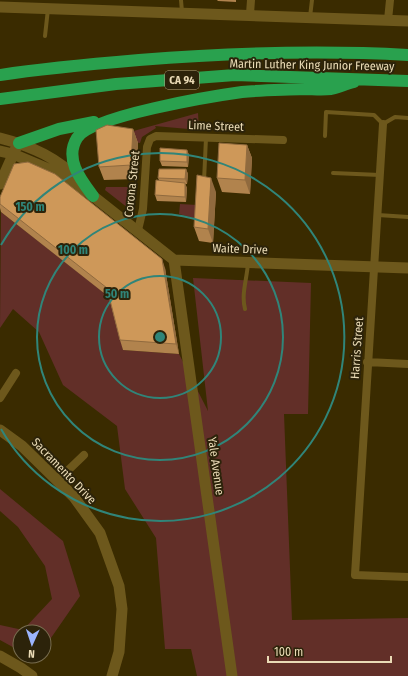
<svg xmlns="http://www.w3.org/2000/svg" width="408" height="676" font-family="'Fira Sans Condensed',sans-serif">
	<rect width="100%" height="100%" fill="#3a2b00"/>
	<path fill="#622f28" d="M198,113L199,130L155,126L156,128L142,137L140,143L113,139L112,137Z
		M106,187H135V204L128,208L105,190Z
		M180,204L197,205V219L179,214Z
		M1,212L111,298L123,350L179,354L208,411L193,278L311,283L308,414H284L292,620L408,618V676H197L191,649H165L156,538L125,489L117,426L63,385L39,332L13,309L0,328Z
		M0,489L63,541L80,596L44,648V632H20V651L0,640V625L23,630L52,599L45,566L18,527L0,511Z"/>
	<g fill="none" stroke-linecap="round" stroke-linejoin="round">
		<path stroke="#6d581c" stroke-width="4" d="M181,0L182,12
			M310,17L312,0
			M45,36L48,9
			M325,136L326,112L374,115L383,124L395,117L408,118
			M333,173L380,175
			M204,181L206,138
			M378,215L408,217
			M245,309C241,294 247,279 248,263"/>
		<path stroke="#6d581c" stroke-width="8" d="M250,14L251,0
			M388,20L390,0
			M383,124L355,575L408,577
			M138,230L143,209L147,147L150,139L156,136L283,140
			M367,362L408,364
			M0,398L16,373
			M58,480L84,455"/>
		<path stroke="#6d581c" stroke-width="11" d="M0,7L408,21
			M0,138C32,146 58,158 81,182
			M0,151L13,154L58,173L93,196L174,260L408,268
			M0,184L16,148
			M174,260L232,676
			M0,430L22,446L74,497L100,533L119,586L122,609L119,652L112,676
			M0,656L21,668L32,676"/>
		<path stroke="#29a14e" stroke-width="12" d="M0,75C46,68 92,64 139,60C228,53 318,50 408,55
			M0,99L116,84L235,75L408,81
			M19,143L59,129L94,122
			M93,196C81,180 64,159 77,138C91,116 213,96 242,92C262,90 283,90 303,89C312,89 322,90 331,89C339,87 346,84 354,82"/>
	</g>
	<path fill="#b1834d" d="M217,0H236V2L218,1Z
		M133,129L138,143L136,179L104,180L99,167Z
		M247,145L252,158L250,194L222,192L217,178Z
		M187,150L189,155L188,167L162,166L160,161Z
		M186,169L188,174L187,184H185L187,188L186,202L157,201L155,195L159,180L158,178Z
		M216,192L213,243L199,241L194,227Z
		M0,197L165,268L179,354L123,350L120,340L109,297L1,212L0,208Z"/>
	<path fill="#906a3e" d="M133,129L138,143L136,179L131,165Z
		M247,145L252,158L250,194L245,180Z
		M187,150L189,155L188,167L187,162Z
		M186,169L188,174L187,184L185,179Z
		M211,178L216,192L213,243L208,229Z
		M185,183L187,188L186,202L185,197Z
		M162,259L165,268L179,354L176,344Z"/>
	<path fill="#ce9859" stroke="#906a3e" d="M107,125L133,129L131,165L99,167L96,130Z
		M219,143L247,145L245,180L217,178Z
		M160,148L187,150V162L160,161Z
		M28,162L55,174L162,259L176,344L120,340L107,288L0,204V197L14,164Z
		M159,169H186L185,179L158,178Z
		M197,175L211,178L208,229L194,227Z
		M156,180L185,183V197L155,195Z"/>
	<g fill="none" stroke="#308579" stroke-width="2">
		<circle cx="160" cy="337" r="61"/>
		<circle cx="160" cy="337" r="123"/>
		<path d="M1 245A184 184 0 1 1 1 429"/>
	</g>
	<g text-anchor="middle" stroke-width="4" stroke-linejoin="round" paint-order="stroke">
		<rect fill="#2c230a" stroke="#b1a482" stroke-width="1" x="165" y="71" width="34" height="18" rx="3"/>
		<g font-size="11" font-weight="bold" fill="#eadbb6">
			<text x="182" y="84">CA 94</text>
		</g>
		<g font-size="12" fill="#eadbb6" stroke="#2c230a">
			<text transform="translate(312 65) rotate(1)" y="4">Martin Luther King Junior Freeway</text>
			<text transform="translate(216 126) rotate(2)" y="4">Lime Street</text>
			<text transform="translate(132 184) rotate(-84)" y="4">Corona Street</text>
			<text transform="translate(240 249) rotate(2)" y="4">Waite Drive</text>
			<text transform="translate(357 348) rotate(-86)" y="4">Harris Street</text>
			<text transform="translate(216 466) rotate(82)" y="4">Yale Avenue</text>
			<text transform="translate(64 471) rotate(46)" y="4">Sacramento Drive</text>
		</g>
	</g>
	<circle cx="160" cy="337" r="6" fill="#308579" stroke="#2c230a" stroke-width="2"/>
	<g font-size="12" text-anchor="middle" font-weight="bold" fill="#308579" stroke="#2c230a" stroke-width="4" stroke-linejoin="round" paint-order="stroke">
		<text x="30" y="211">150 m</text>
		<text x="73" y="254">100 m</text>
		<text x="117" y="298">50 m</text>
	</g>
	<g transform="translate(32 644) rotate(183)"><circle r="19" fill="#2c230a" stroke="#786d4f"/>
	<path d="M0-3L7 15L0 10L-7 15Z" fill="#9bb4fd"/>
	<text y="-6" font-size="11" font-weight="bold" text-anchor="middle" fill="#eadbb6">N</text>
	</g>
	<path d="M268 656v6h123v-6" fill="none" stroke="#eadbb6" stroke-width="2"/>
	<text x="274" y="656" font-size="12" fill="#eadbb6" stroke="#2c230a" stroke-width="3" paint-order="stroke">100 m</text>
</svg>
